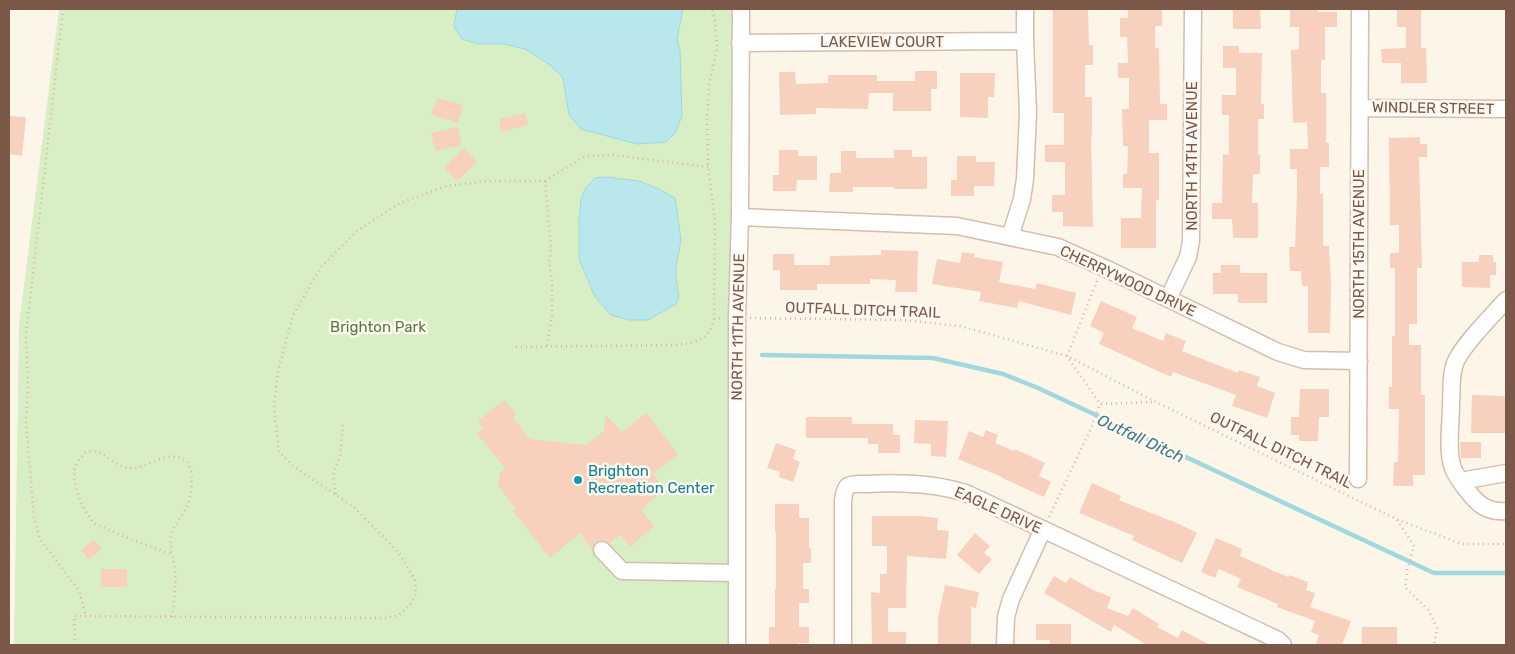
<svg xmlns="http://www.w3.org/2000/svg" width="1515" height="654" font-family="Rubik,sans-serif">
	<rect width="100%" height="100%" fill="#fef5e9"/>
	<path fill="#d8eec5" d="M59,9H742L737,645H14L19,325Z"/>
	<path fill="#bae7eb" stroke="#a0d8de" d="M457,9H683L677,39L680,50L682,116L675,133L666,142L637,144L581,129L569,115L563,78L550,65L525,49L504,44H478L462,39L454,26Z
		M606,177L639,181L659,189L675,198L681,240L676,267V278L679,297L676,304L648,320H629L611,315L595,297L579,259V219L581,199L586,187L595,178Z"/>
	<g fill="none" stroke-linecap="round" stroke-linejoin="round">
		<path stroke="#a0d8de" stroke-width="4.5" d="M762,355L933,358L1003,374L1038,388L1434,573H1506"/>
	</g>
	<path fill="#f7d1be" d="M1053,9H1088L1089,45H1093V65H1085V97H1092V135H1091L1093,227L1063,226V212H1052V195H1065V162H1045V145H1064V113H1053Z
		M1128,9H1162V26H1155V48H1159L1160,104H1167V120H1149V153H1159V200H1156V248H1121V218H1141L1142,188H1123V174H1127L1128,146H1123L1122,109H1129V78H1118V63H1128L1127,37H1120V18H1128Z
		M1233,9H1260L1261,29H1233Z
		M1290,9H1318V12H1337V27H1325V60H1321V93H1326V143H1329V167H1320V194H1323V246H1329L1331,285L1330,333H1308V286H1302L1301,271H1290L1289,247H1295L1297,194V169H1290V149H1308L1307,122L1293,123L1291,50H1299V27H1290Z
		M1397,9H1421V48H1426L1427,83H1401V63H1382L1381,49L1406,48V27H1397Z
		M1223,46H1239V53H1262L1261,104H1264V119H1258V155H1260V174H1253L1252,203H1258V238H1233L1232,219H1212V203H1222L1223,154L1229,155V115H1222V95H1236V68H1223Z
		M915,71H937V89H931V111H893V93H869L868,109L816,108V114L780,115L779,72H795L796,84L828,83V75H877V81H915Z
		M960,73H995L994,97H988V118L960,117Z
		M437,98L463,105L458,123L431,115Z
		M525,113L528,125L501,132L499,119Z
		M9,116L26,117L22,156L9,154Z
		M458,127L462,145L435,151L431,133Z
		M1420,137V144H1427V157H1419L1422,268H1417V324H1409V345H1421V395H1425V475H1413V486H1393L1394,462H1398L1399,409H1389V387H1392V336H1395V268H1390V253H1399V225H1390L1389,138Z
		M464,148L477,162L457,181L444,167Z
		M779,150H798V156H817V180H797L796,191H773V175H779Z
		M894,150H912V157H927V189H894V187H853V192H829L830,173H841V151H856V158H894Z
		M957,156H976V162H995L994,186H974V196H951V180H957Z
		M881,250L918,251L917,292H895L896,280L870,279V284H817V290H780V270H773V254H794V265H830V256L881,255Z
		M962,252L975,254L974,257L1003,262L999,282L1035,289L1037,283L1076,293L1071,315L1019,301L1017,308L979,301L981,292L932,284L937,259L960,263Z
		M1479,255H1493V262H1496V275H1490V288L1462,287V262H1479Z
		M1221,265H1240V273H1267V303H1238V294H1213V273H1221Z
		M1101,301L1137,317L1132,328L1163,341L1166,333L1186,341L1182,351L1238,373L1239,370L1260,377L1257,386L1275,393L1267,418L1232,406L1236,395L1173,372L1171,377L1099,344L1104,333L1090,326Z
		M1300,389H1329V417H1319L1318,441H1299V435H1291V417H1299Z
		M1472,395L1506,396L1505,433H1471Z
		M504,400L515,413L514,419L530,439L586,445L604,431L606,415L622,432L646,413L678,454L653,474L665,489L641,510L654,526L630,547L620,535L609,543L604,540H599L595,543L592,549L580,533L550,558L513,511L516,509L498,486L500,473L506,469L477,434L483,428L478,421Z
		M806,417H852V424H893V435H900V453H878V444H868V438H806Z
		M915,420L948,421L946,457L931,456V444L914,443Z
		M986,430L998,435L995,443L1014,451L1015,449L1045,463L1039,476L1051,482L1044,497L1002,478V477L958,459L969,431L983,437Z
		M1460,442H1481V458H1461Z
		M776,443L796,450L793,459L800,462L793,482L779,477L780,472L767,468Z
		M1092,483L1121,496L1119,500L1171,521V520L1197,533L1182,563L1132,540L1134,536L1079,513Z
		M775,504H799V518H809V548H811V563H803V589H809V603H799V627H809V643H798V645H769V627H775V589H776V532H775Z
		M872,516H919L938,518L937,530L949,531L946,559L907,556L906,608H888V632H906V645H872L871,592L880,593V574H887V546H872Z
		M975,533L990,546L984,553L992,559L979,574L957,555Z
		M1216,538L1242,549L1240,556L1288,577L1289,575L1308,582L1306,590L1315,593L1310,607L1351,621L1342,645H1323L1316,643L1319,635L1311,632L1315,621L1277,607L1278,604L1237,587L1241,579L1219,569L1215,578L1201,572Z
		M94,540L102,548L89,560L81,550Z
		M101,569H127V587H101Z
		M1054,576L1066,583L1070,577L1091,589L1111,597L1107,608L1128,616L1133,608L1159,624L1157,627L1178,638L1182,630L1210,645H1147L1114,625L1111,632L1044,593Z
		M945,585L979,592L976,608L971,607V645H938V618Z
		M1036,624H1071V645H1050V640H1036Z
		M1362,627H1397V645H1362Z"/>
	<g fill="none" stroke-linecap="round" stroke-linejoin="round">
		<defs>
			<path id="minor" d="M740,43L1025,41
				M1360,108L1506,109
				M740,217L957,226L1058,247L1109,270L1278,352L1304,360L1359,361
				M1010,237L1022,199L1025,179L1028,113L1025,41V9
				M1168,299L1188,257L1191,241L1193,9
				M1506,300C1492,316 1467,340 1457,359C1450,371 1452,390 1451,404C1451,422 1447,448 1452,465C1454,473 1459,479 1463,485C1475,501 1484,513 1506,511
				M1358,479L1360,9
				M1461,481L1506,473
				M602,550L622,571L737,573
				M737,645V317L740,217L741,9
				M843,645V500C844,496 844,489 848,486C853,483 862,484 867,484C901,482 936,483 968,494L1278,640L1283,645
				M1005,645L1006,617L1011,599L1043,529"/>
		</defs>
		<use href="#minor" stroke="#d5bdaf" stroke-width="19"/>
		<path stroke="#ddb3a0" stroke-width="2.5" stroke-dasharray="1 4" stroke-linecap="butt" d="M63,9L26,335L28,389L26,423L34,518L40,539L79,591L86,616
			M545,181L585,156L614,155L708,167
			M1097,281L1067,356L1100,404L1155,402
			M750,318L902,320L960,326L1067,356L1156,402L1396,519L1462,544H1506
			M714,319L722,318
			M516,347L679,345C701,340 707,342 714,319L715,222L708,167L707,119L709,85L717,49L715,21L712,9
			M336,494L333,477L335,467L340,457L343,424
			M1049,517L1092,426L1100,404
			M1397,520L1414,546L1407,571L1405,587L1428,610L1437,628L1434,645
			M172,617C174,601 176,586 175,570C174,558 168,545 172,532C176,522 183,515 187,506C192,497 195,468 186,461C169,448 149,468 131,468C112,468 105,447 86,452C83,456 78,460 76,465C69,479 84,514 95,524L128,538L173,555
			M75,645L74,616L385,618L399,615L409,606L416,594L415,580L399,553L354,507L293,466L279,452L274,406L278,371L293,315L321,267L357,231L400,203L447,186L487,181H545L551,248L549,262L552,281V316L547,346"/>
		<use href="#minor" stroke="#fff" stroke-width="16"/>
	</g>
	<circle fill="#0f9aa8" stroke="#fff9f1" stroke-width="2" cx="578" cy="480" r="5"/>
	<g text-anchor="middle" stroke-width="5" stroke-linejoin="round" paint-order="stroke">
		<g font-size="15" fill="#7c5849" stroke="#fff9f1">
			<text x="882" y="47">LAKEVIEW COURT</text>
			<text transform="translate(1433 108) rotate(1)" y="5">WINDLER STREET</text>
			<text transform="translate(1192 156) rotate(-90)" y="5">NORTH 14TH AVENUE</text>
			<text transform="translate(1359 244) rotate(-90)" y="5">NORTH 15TH AVENUE</text>
			<text transform="translate(1128 281) rotate(25)" y="5">CHERRYWOOD DRIVE</text>
			<text transform="translate(863 310) rotate(2)" y="5">OUTFALL DITCH TRAIL</text>
			<text transform="translate(738 327) rotate(-89)" y="5">NORTH 11TH AVENUE</text>
			<text transform="translate(1281 450) rotate(26)" y="5">OUTFALL DITCH TRAIL</text>
			<text transform="translate(998 510) rotate(24)" y="5">EAGLE DRIVE</text>
		</g>
		<g font-size="15" fill="#537d3c" stroke="#fff9f1">
			<text x="378" y="332">Brighton Park</text>
		</g>
		<g font-size="15" fill="#0d838f" stroke="#fff9f1" text-anchor="start">
			<text x="588" y="476">Brighton<tspan x="588" dy="17">Recreation Center</tspan></text>
		</g>
		<g font-size="16" font-style="italic" fill="#3a7c82" stroke="#fff9f1">
			<text transform="translate(1141 438) rotate(25)" y="6">Outfall Ditch</text>
		</g>
	</g>
	<rect width="1515" height="654" fill="none" stroke="#7c5849" stroke-width="20"/>
</svg>
